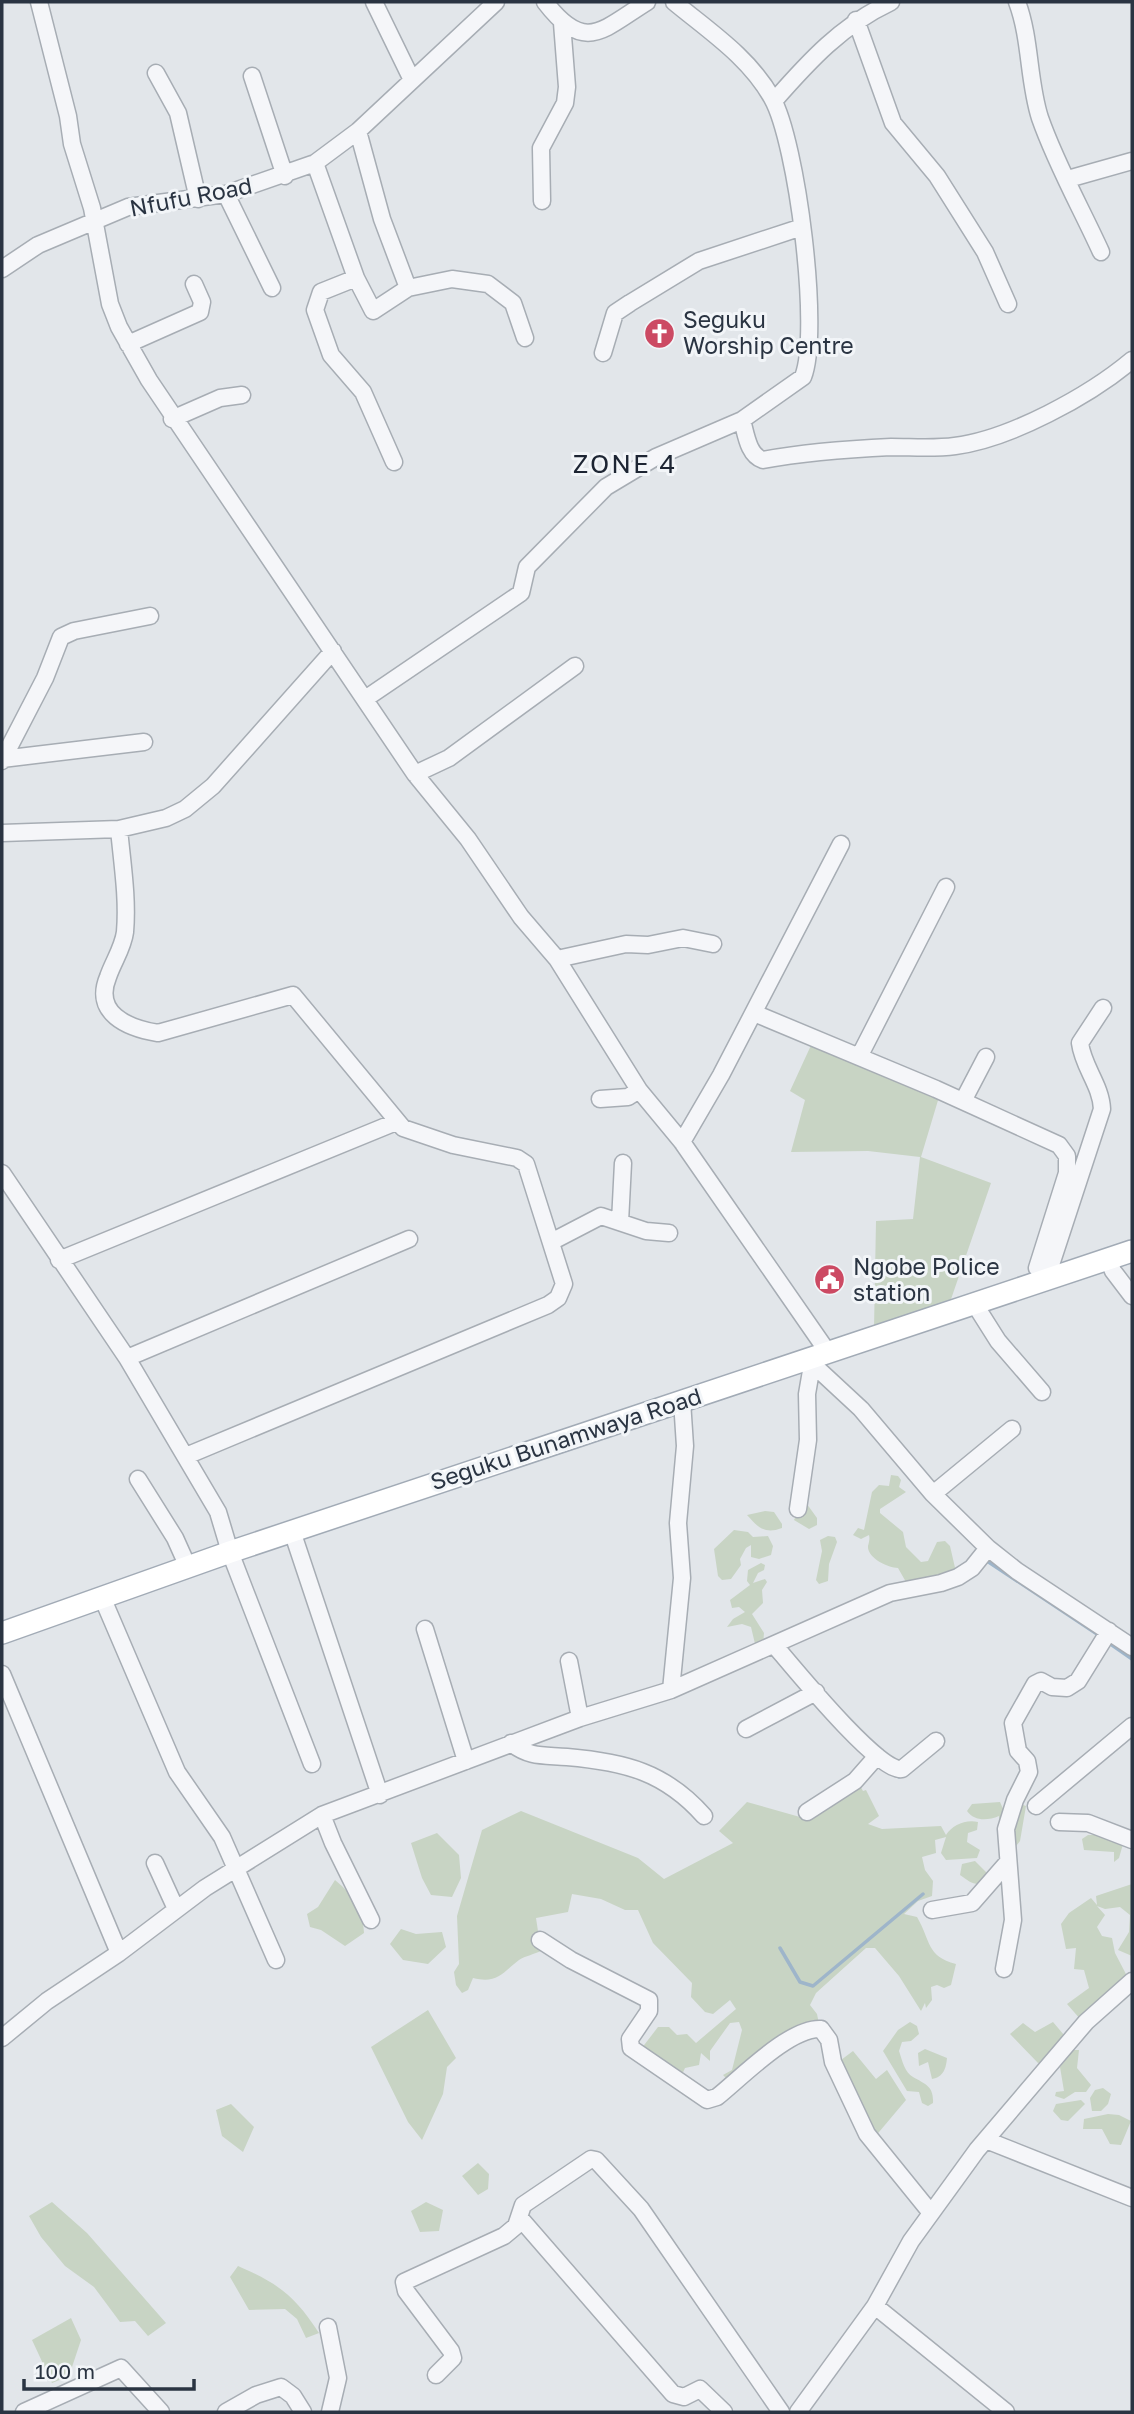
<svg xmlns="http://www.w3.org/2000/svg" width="1134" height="2414" font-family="'Golos Text',sans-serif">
	<rect width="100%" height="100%" fill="#e2e6ea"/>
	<path fill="#c8d4c4" d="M813,1041L939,1097L921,1157L991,1183L949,1305L874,1329L876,1221L913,1219L920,1157L868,1151L791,1152L805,1100L790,1091Z
		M891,1475L898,1476L901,1480L899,1487L906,1492L880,1509V1513L903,1532L906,1547L921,1562L928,1561L937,1542L945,1541L950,1546L956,1572C944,1581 930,1597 914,1596L898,1568C888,1568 867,1558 868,1546C869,1542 870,1539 869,1535L861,1539L853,1535L858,1528L864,1530L872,1492L879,1485L889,1486Z
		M804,1500L817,1518V1525L809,1529L794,1520Z
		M765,1511L774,1512L782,1524V1528C764,1535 757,1526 747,1515Z
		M734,1530L748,1532L753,1537L768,1536L773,1546L771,1555L759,1559L751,1557V1545L746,1548L740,1559L741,1565L731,1579L722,1580L718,1576L714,1549Z
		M828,1536L835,1537L837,1542L829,1564L828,1581L819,1584L816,1580L822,1551L820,1540Z
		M761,1563L765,1565L764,1570L758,1573L753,1583L765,1579L767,1582L762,1590L763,1603L752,1614L764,1633L763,1645L756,1648L751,1627L742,1624L727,1627L733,1619L745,1612L739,1607L732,1608L730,1600L750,1585L747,1581L748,1570Z
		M859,1784L863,1791L866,1790L879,1816L868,1824L882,1829L941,1826L946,1835C952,1825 966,1819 978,1822L977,1830L968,1833L967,1842L980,1850L977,1858L946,1860L941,1853L946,1837L935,1840L936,1853L922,1857L925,1870L933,1881L932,1896L918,1901L904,1914L917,1917C931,1941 926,1956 956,1964L951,1985L944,1988L937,1985L931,1987L932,2000L926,2008L925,2003L921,2011L899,1976L875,1948H866L816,1993L810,2005L817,2014L819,2024C783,2025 756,2059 730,2082L723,2075L732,2070L742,2030L739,2022L730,2023L710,2051V2061L701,2053L699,2065L685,2068L680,2079L638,2053L658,2027H669L677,2035L687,2034L696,2043L736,2009L730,2000L713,2014L705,2012L691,1997L692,1983L653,1943L638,1910H625L601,1899L572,1894L568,1912L536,1918L541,1951C535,1954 525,1956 519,1960C502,1973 497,1984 473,1978L468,1990L462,1993L456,1985L454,1972L459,1964L457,1916L482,1830L521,1811L638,1858L664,1879L733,1843L719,1831L747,1802L807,1819Z
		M1000,1802L1004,1811L1020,1804L1026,1806L1020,1841L1013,1850L1000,1835L999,1816C987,1821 974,1821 967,1811L972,1804Z
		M437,1833L459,1855L461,1878L452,1897L431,1895L422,1878L411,1843Z
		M1088,1835H1098L1123,1844L1119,1858L1114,1862V1852L1084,1850L1082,1839Z
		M975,1861L986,1872L989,1880C977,1888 971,1883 960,1875L962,1864Z
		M335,1880C354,1896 363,1908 364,1933L345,1946L321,1930L310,1927L307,1914L318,1907Z
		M1132,1884V1956L1118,1950L1129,1932L1130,1915L1120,1907L1105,1909L1097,1906L1105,1915L1097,1927L1102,1936L1112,1938L1115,1953L1127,1976L1116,1984L1111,1998L1081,2020L1067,2004L1089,1988L1084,1970L1074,1969L1076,1948L1066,1949L1061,1924L1069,1913L1091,1898L1097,1905L1096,1896Z
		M401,1929L416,1934L442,1932L446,1947L428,1964L403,1960L390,1944Z
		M428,2010L456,2058L447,2067L443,2094L422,2140L408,2122L371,2047Z
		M910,2022L917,2026L919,2034L911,2041L902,2042L899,2051C902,2060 905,2073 913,2077C925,2084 934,2086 933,2103L928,2106L922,2103L919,2092L907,2091L883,2051L898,2030Z
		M1053,2022L1064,2035L1046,2062L1038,2063L1010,2034L1023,2023L1035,2032Z
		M925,2049L947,2058C946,2068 944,2077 932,2079L928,2062L919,2066L918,2053Z
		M1073,2050H1079L1077,2068L1091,2085L1086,2092H1075L1064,2099L1055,2096L1056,2092L1064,2091L1060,2067Z
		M853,2051L876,2079L887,2070L906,2100L874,2138L837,2063Z
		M1103,2088L1111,2094L1108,2104L1101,2111H1092L1090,2098L1095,2090Z
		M1081,2100L1085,2104L1068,2121L1061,2120L1053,2111L1056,2104Z
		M231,2104L254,2127L243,2152L222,2136L216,2110Z
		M1108,2114L1119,2115L1131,2121L1121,2145L1110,2144L1102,2129H1083L1084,2119Z
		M478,2163L489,2174L488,2189L478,2195L462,2176Z
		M52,2202L87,2233L166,2323L148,2336L135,2321L120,2322L94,2287L65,2266L41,2237L29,2216Z
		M426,2202L443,2210L439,2231L420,2232L411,2211Z
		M238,2266C279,2284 295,2296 319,2333L306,2338L297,2319L285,2309L249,2310L230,2277Z
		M71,2318L81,2340L69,2376L52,2383L32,2340Z"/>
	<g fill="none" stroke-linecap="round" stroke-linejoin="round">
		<path stroke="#9eb5ca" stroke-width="3.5" d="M987,1561L1100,1636
			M1109,1643L1132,1659
			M890,1772L899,1777
			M780,1948L800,1982L813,1986L923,1894"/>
		<defs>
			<path id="minor" d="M39,2L68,116L72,144L92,208L110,304L119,327L149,380L415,774L468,839L521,917L557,959L639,1090L682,1142L827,1351
				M374,2L412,80
				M545,2C585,54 602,30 647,2
				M1017,2C1031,39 1028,81 1040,118C1056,164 1081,208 1101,252
				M856,20L893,123L937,176L985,252L1008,304
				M156,73L178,113L198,199
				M252,76L285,176
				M774,101C809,61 842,25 891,2
				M358,131L382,219L408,288
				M315,163L356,278L321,292L315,310L331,355L363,392L394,462
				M1068,179L1132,161
				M226,194L272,288
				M542,201L541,148L565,103L567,87L562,23
				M2,269L38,245L128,207L226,194L315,163L358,131L496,2
				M356,278L373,311L408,288L452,279L488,284L513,303L525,338
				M128,344L200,312L202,302L194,284
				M603,353L615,313L630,303L699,261L802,227
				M172,419L220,398L242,395
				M742,420C746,434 748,455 763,460C805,452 847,449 891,447C912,447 934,449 955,446C1010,439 1089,396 1132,360
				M365,699L521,593L527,567L606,487L656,457L742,420L803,377C821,332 797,142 772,98C749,57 709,31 674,2
				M2,759L144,742
				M2,761L45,678L61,637L74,631L150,616
				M415,774L449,758L575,666
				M119,829C122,862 128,898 125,932C123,948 113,962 108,977C93,1013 127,1028 158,1033L293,995L403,1128L453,1145L517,1158L526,1164L564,1284L558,1298L548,1305L186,1456
				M2,833L119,829L166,818L185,809L213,786L333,651
				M557,959L626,944L648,945L683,938L713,944
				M754,1013L936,1089L1059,1145L1067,1156V1173L1037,1268
				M859,1057L946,887
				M600,1099L628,1097L639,1090
				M963,1101L986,1057
				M682,1142L721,1075L841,844
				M2,1173L127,1358L218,1512L230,1552L312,1764
				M620,1222L623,1163
				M551,1242L601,1216L646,1231L669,1233
				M1108,1259L1113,1271L1132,1296
				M59,1260L396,1122
				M1046,1280L1102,1109C1101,1085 1083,1067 1080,1043L1103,1008
				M974,1303L998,1341L1042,1392
				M127,1358L409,1239
				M806,1358L861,1409L933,1494L988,1548L1017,1571L1132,1647
				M138,1479L175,1538L188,1567
				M933,1494L1012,1429
				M798,1509L808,1440L807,1394L812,1365
				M292,1531L380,1795
				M102,1597L177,1772L222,1837L276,1960
				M425,1629L466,1761
				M775,1646C793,1667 880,1774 902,1769L936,1741
				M569,1661L580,1718
				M2,1674L119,1953
				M671,1690L682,1578L678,1523L685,1446L682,1401
				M746,1729L816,1692
				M511,1743C529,1758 545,1755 567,1757C625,1762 665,1772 704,1816
				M1036,1806L1132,1726
				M807,1812L855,1781L877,1756
				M322,1815L333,1843L371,1920
				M1059,1822L1088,1823L1132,1840
				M155,1863L176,1909
				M932,1910L972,1903L1007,1863
				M540,1940L571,1960L649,2000V2011L630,2039L631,2048L707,2100L717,2097C741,2078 790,2027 821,2029L829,2040L833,2062L867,2134L931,2213
				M1004,1969L1013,1920L1006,1829L1015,1800L1029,1772L1027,1761L1018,1751L1013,1723L1035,1684L1041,1681L1052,1687L1067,1688L1078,1681L1109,1631
				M2,2038L47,2001L119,1953L205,1888L322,1815L580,1718L671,1690L890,1593L941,1583L958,1577L972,1568L988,1548
				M986,2140L1132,2198
				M520,2218L673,2394L684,2397L700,2389L724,2412
				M875,2306L1006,2412
				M328,2327L338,2378L330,2412
				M436,2375L453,2358L451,2351L406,2291L404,2282L504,2236L516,2226L523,2205L591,2159L596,2160L641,2209L781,2412
				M24,2412L121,2368L161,2412
				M226,2412L256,2395L281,2387L293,2396L303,2412
				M798,2412L875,2306L911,2241L977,2150L1086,2022L1132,1981"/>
			<path id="major" d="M2,1633L230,1552L1132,1251"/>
		</defs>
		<use href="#minor" stroke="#a7adb4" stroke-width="19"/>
		<use href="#major" stroke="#a2abb6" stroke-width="24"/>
		<use href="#minor" stroke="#f5f6f9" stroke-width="16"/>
		<use href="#major" stroke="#fff" stroke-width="21"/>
	</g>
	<defs>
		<symbol id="church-disc" viewBox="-11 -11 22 22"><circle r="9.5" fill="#cc4a63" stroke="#f2f5f8"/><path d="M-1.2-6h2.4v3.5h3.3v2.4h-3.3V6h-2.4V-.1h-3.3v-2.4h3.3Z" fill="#fff"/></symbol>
		<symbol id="civic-disc" viewBox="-11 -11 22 22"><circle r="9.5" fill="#cc4a63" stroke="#f2f5f8"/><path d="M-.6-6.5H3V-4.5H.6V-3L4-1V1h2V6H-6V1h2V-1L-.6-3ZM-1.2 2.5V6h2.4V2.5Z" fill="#fff"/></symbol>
	</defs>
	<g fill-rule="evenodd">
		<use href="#church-disc" x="642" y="316" width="35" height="35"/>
		<use href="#civic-disc" x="812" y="1262" width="35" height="35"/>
	</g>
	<g text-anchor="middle" stroke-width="6" stroke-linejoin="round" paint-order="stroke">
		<g font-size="23" fill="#2a3442" stroke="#f2f5f8">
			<text transform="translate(191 197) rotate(-11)" y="8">Nfufu Road</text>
			<text transform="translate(566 1439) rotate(-18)" y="8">Seguku Bunamwaya Road</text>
		</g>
		<g font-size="23" fill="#2a3442" stroke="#f2f5f8" text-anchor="start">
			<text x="683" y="328">Seguku<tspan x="683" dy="26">Worship Centre</tspan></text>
			<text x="853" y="1275">Ngobe Police<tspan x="853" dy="26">station</tspan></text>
		</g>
		<g font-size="26" letter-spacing="2" fill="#1d2533" stroke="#f2f5f8">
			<text x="625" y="473">ZONE 4</text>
		</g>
	</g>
	<rect width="1134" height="2414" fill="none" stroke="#2a3442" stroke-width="7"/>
	<path d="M24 2379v10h170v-10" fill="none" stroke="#2a3442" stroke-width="3.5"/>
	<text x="35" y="2379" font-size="21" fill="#2a3442" stroke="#f2f5f8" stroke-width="5" paint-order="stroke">100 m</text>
</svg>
